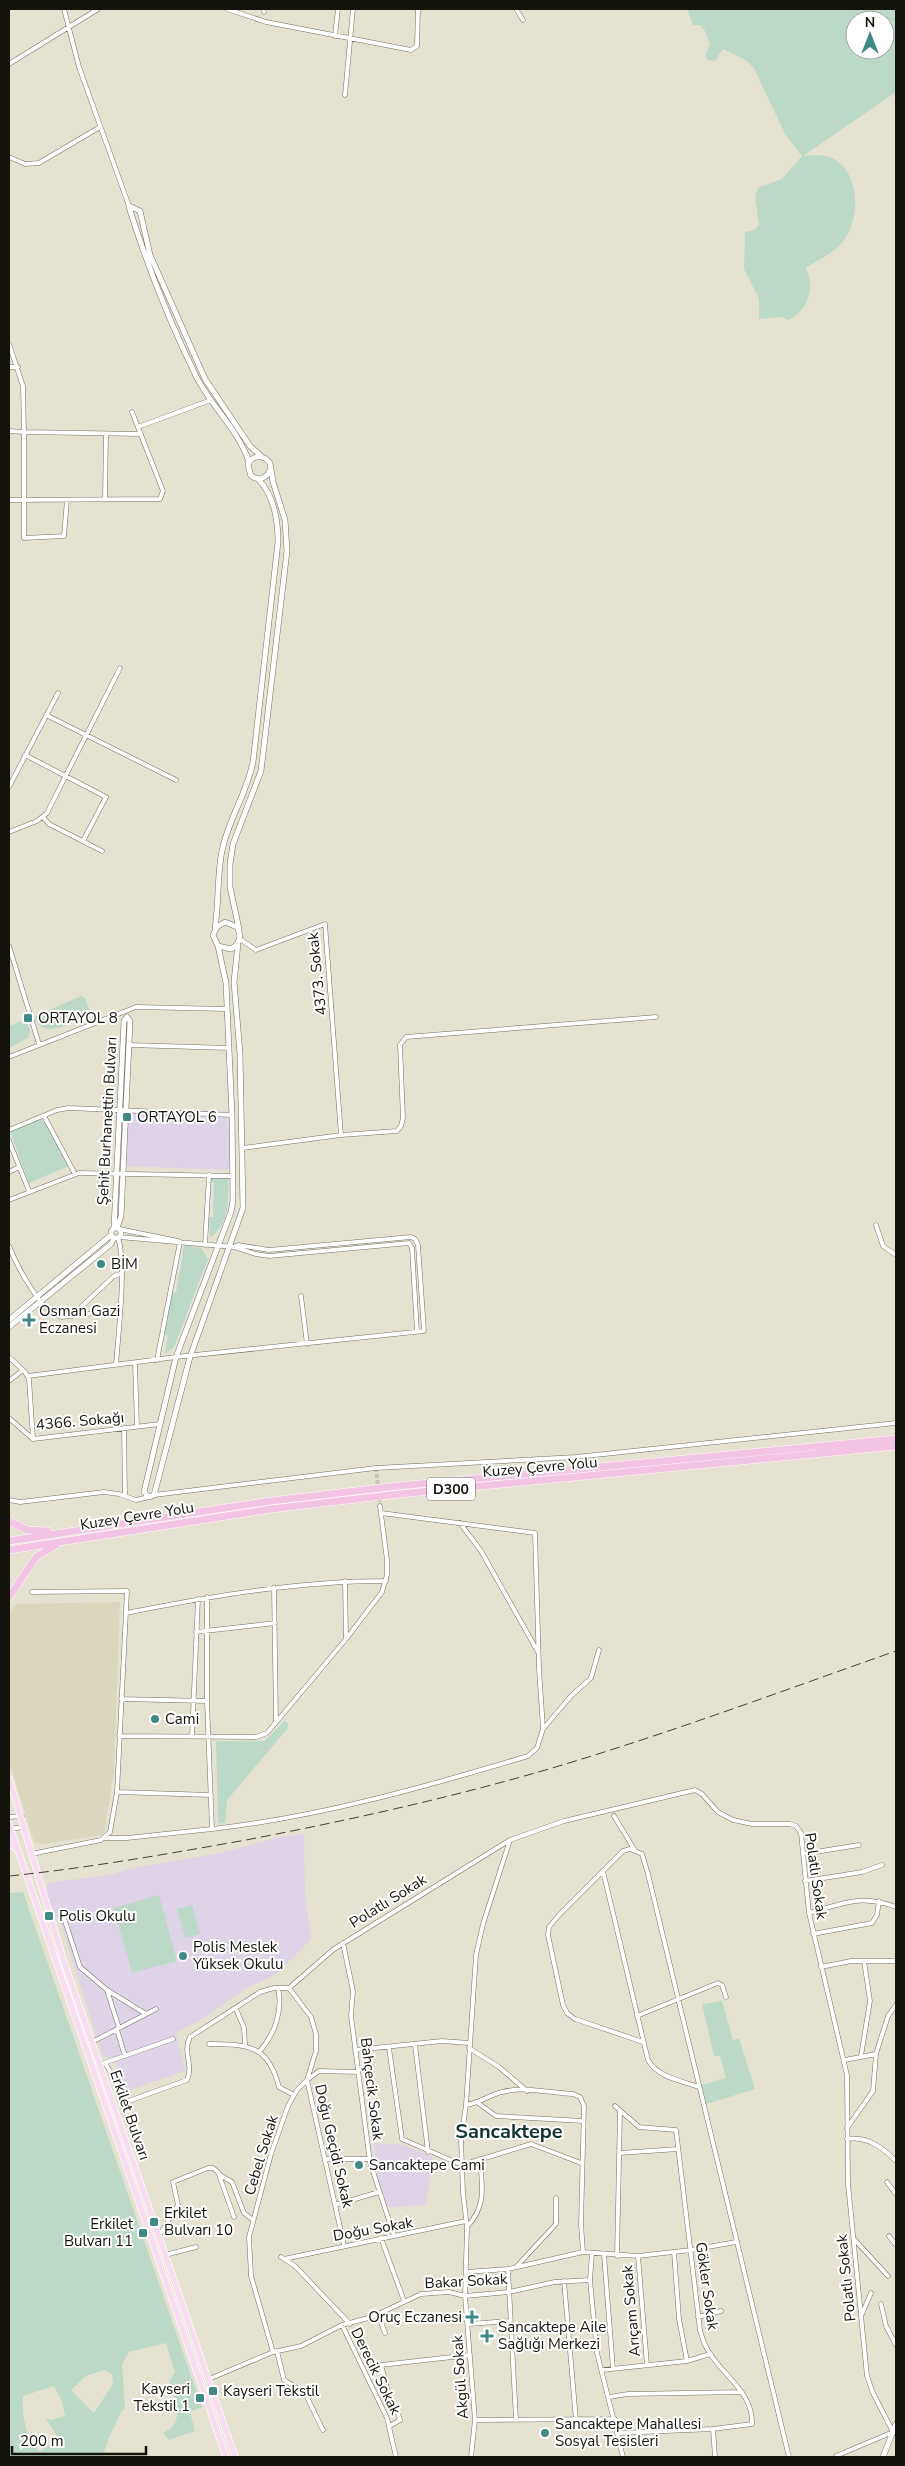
<svg xmlns="http://www.w3.org/2000/svg" width="905" height="2466" font-family="'Nunito Sans',sans-serif">
	<rect width="100%" height="100%" fill="#e6e2d1"/>
	<path fill="#dbd7be" d="M120,1602L114,1771L104,1835L43,1844L34,1842L9,1761V1615L16,1604Z"/>
	<path fill="#ded3e7" d="M128,1109L229,1111L230,1170L125,1166Z
		M304,1834L305,1896L311,1939L277,1974L248,1987L199,2021L176,2032L185,2071L123,2092L114,2058L103,2057L59,1918H55L46,1890L48,1883L116,1874L124,1870L225,1852L275,1838Z
		M374,2143L403,2145L433,2157L426,2205L388,2207L378,2179Z"/>
	<path fill="#bcd9c8" fill-rule="evenodd" d="M687,9H896V92L803,156C813,155 825,154 834,159C862,175 861,225 839,246C830,255 816,261 806,268C815,288 809,309 789,320L781,317L759,319V299L744,269L745,232L754,230L759,225L755,196L758,188L782,179L802,156L785,134L754,68L747,61L723,49L715,61L708,60L705,54L710,45L704,29L700,25H693ZM855,20H885V50H855Z
		M81,996L85,998L90,1011L89,1015C72,1022 43,1041 34,1017Z
		M26,1019L30,1031L28,1038L9,1048V1026Z
		M38,1117L45,1123L71,1165L29,1183L9,1129Z
		M211,1174L227,1176C231,1194 228,1229 210,1237L209,1217H213L214,1183H210Z
		M184,1245L201,1248L208,1259L174,1347L165,1354L168,1336L164,1335L172,1293H176Z
		M284,1721L288,1723V1728L227,1800L225,1823L218,1824L216,1741H265Z
		M23,1892L202,2407L190,2412L195,2431L169,2440L163,2433C187,2422 174,2400 169,2381L175,2372L166,2343L129,2352L122,2364L125,2408L121,2412C115,2427 106,2440 103,2457H9V1893ZM104,2370L112,2374L113,2384L94,2413L71,2390L86,2376ZM54,2386L62,2401L65,2416L51,2420L45,2417L58,2438L40,2452C25,2436 22,2417 23,2396Z
		M159,1895L177,1961L132,1973L114,1908Z
		M192,1905L200,1934L185,1938L177,1909Z
		M722,2001L733,2040L739,2038L755,2089L703,2105L698,2086L726,2078L720,2056H714L702,2004Z"/>
	<g fill="none" stroke-linecap="round" stroke-linejoin="round">
		<path stroke="#c6c3b3" stroke-width="4" stroke-dasharray="4 2" stroke-linecap="butt" d="M376,1468L380,1506"/>
		<defs>
			<path id="street" d="M64,9L79,67L129,206
				M227,9L266,22L411,50L417,46L418,9
				M263,9L264,12
				M516,9L523,20
				M335,36L338,9
				M9,64L98,9
				M345,95L353,9
				M9,157L25,164L39,163L100,127
				M9,344L23,386L24,432L141,434
				M9,367H18
				M138,427L211,400
				M9,431L24,432V538L64,536L67,500
				M9,500L160,499L163,491L132,412
				M105,500L106,434
				M46,715L176,780
				M25,755L106,797L83,841
				M9,787L58,693
				M43,817L49,824L102,851
				M9,832L37,821L47,813L120,668
				M240,939L256,950L325,924L341,1135
				M9,946L39,1044
				M129,1045L229,1048
				M9,1057L136,1007L227,1009
				M44,1116L75,1174
				M9,1130L57,1110L69,1108L232,1115
				M9,1141L29,1191
				M243,1148L341,1135L397,1131L401,1126L403,1118L400,1045L406,1037L656,1017
				M9,1172L19,1167
				M9,1200L79,1173L233,1176
				M876,1225L883,1246L896,1255
				M119,1229L178,1241
				M205,1245L209,1175
				M9,1246C16,1264 42,1315 62,1317L120,1310
				M234,1247L256,1254L269,1256L409,1243L412,1248L417,1332
				M301,1296L307,1344
				M78,1315L81,1307L114,1276L120,1274
				M9,1357L25,1372L29,1379L33,1439
				M157,1360L180,1242
				M135,1363L137,1427
				M116,1365C118,1336 127,1262 118,1238
				M28,1376L176,1357L424,1331L418,1245L415,1239L411,1237L269,1250L238,1245L234,1247L119,1237
				M9,1381L23,1370
				M9,1418L33,1439L160,1424
				M124,1428L125,1496
				M154,1495L376,1468L576,1457L896,1423
				M9,1500L20,1502L104,1492L119,1494L136,1500L149,1497
				M460,1523L481,1551L538,1652
				M345,1581L346,1639
				M274,1587L276,1722
				M126,1613C212,1596 298,1581 386,1581
				M196,1632L275,1623
				M121,1699L207,1701
				M543,1729L571,1696L591,1678L599,1650
				M119,1736L256,1737L267,1733L346,1639L382,1592L387,1575V1560L380,1506
				M192,1736L198,1599
				M117,1792L211,1795
				M614,1816L634,1849
				M9,1817L22,1816
				M9,1829L24,1827
				M212,1829C319,1817 425,1787 528,1756L537,1748L543,1729L539,1668L535,1533L381,1513
				M105,1838H127L212,1829L207,1701V1597
				M31,1854L101,1840L110,1832L117,1792L127,1591L32,1592
				M803,1854L859,1845
				M603,1871L648,2060C657,2077 682,2081 699,2087
				M805,1881L862,1872L882,1865
				M809,1913C845,1903 860,1894 896,1907
				M63,1915L80,1967L107,1990L146,2014
				M813,1934L872,1923L877,1915L879,1901
				M343,1943L353,1991L351,2016L370,2162L394,2236
				M821,1967L851,1961H896
				M289,1988L334,1949L510,1840L564,1821L695,1790L702,1794L718,1812L733,1820L752,1824H790L796,1826L801,1833L809,1913L847,2075L848,2184L867,2376L873,2393L893,2432L836,2456L837,2457
				M107,1990L119,2028
				M236,2009L244,2028L245,2045
				M637,2016L718,1983L722,1985L726,1997
				M117,2030L125,2056
				M92,2042L156,2009
				M643,2042L575,2019L567,2013L563,2005L548,1935L549,1927L559,1915L623,1851L630,1849L642,1854L648,1874L789,2457
				M209,2044C248,2045 268,2044 279,2087L294,2095
				M415,2045L428,2152
				M389,2048L402,2139L462,2165L531,2144L581,2163
				M469,2048L499,2067L527,2091
				M355,2050L442,2041L469,2043
				M259,2052C275,2034 283,2011 278,1988
				M861,2056L870,2001L864,1961
				M845,2060L876,2054
				M104,2063L173,2039
				M105,2063C115,2076 116,2093 126,2102L187,2080C194,2065 182,2052 190,2037L260,1992L274,1988H289L311,2017L316,2034V2051L307,2080L344,2245
				M478,2103L496,2116L583,2121
				M466,2105C480,2103 489,2095 502,2092C524,2086 551,2093 573,2094L580,2097L584,2106L581,2224L583,2252
				M615,2106L639,2127L676,2130L700,2330C702,2338 705,2346 709,2352C724,2377 753,2392 752,2424L713,2429L618,2433
				M847,2128L873,2091L876,2054L888,2016L896,2005
				M847,2139C867,2136 882,2147 896,2161
				M620,2153L678,2149
				M325,2159H369
				M220,2175L232,2182L244,2213L253,2220
				M887,2182L896,2194
				M335,2205L379,2192
				M467,2227C487,2205 482,2187 480,2159
				M159,2236L178,2205L173,2182L208,2168H213L218,2172L234,2217
				M889,2236L896,2245
				M381,2238L404,2301
				M854,2239L888,2276
				M674,2252L679,2319L687,2361
				M592,2253L590,2280L597,2353L623,2457
				M165,2255L196,2247
				M604,2255L613,2369
				M617,2256L620,2111
				M638,2256L647,2365
				M281,2257L295,2266L350,2324
				M284,2259L466,2221
				M517,2266L556,2224V2198
				M508,2269L516,2420
				M466,2272L508,2269L583,2252L638,2256L691,2250L736,2242
				M564,2281L576,2420
				M881,2304L886,2326L896,2345
				M378,2314L385,2333
				M862,2314L871,2293
				M698,2317L721,2311
				M468,2324L510,2321
				M342,2325L387,2418L396,2457
				M277,2351L284,2380L305,2393L323,2430
				M273,2352L251,2276L249,2237L271,2154L288,2106L297,2090L307,2080L319,2071L358,2072
				M602,2370L687,2361L710,2354
				M209,2379L273,2352L301,2346L342,2325L372,2317L421,2294L449,2292L465,2296L509,2292L555,2282L590,2280
				M609,2397L628,2394L742,2392
				M475,2420L615,2419
				M390,2426L400,2420L398,2414L388,2405L386,2396L387,2388L381,2365L470,2355
				M713,2429L715,2457
				M471,2457L475,2420L465,2296L467,2227L463,2193L461,2140L466,2105L476,1955L483,1924L510,1840"/>
			<path id="secondary" d="M129,206L140,211L150,255L205,379L250,446L261,456
				M129,207C147,265 170,323 197,378C212,407 239,431 249,462
				M215,929C219,902 217,875 222,851C228,820 247,793 253,762L278,542C278,520 274,495 258,479
				M239,929L230,887V864L233,844L261,771L287,551L285,520L273,482L270,463C263,454 252,455 248,465L251,476C259,481 266,479 270,470
				M218,946L231,949C240,944 242,936 237,927L225,922L217,927L213,935L218,946L226,983L232,1115L233,1200L231,1212L176,1357L144,1492L149,1497L154,1495L190,1357L243,1208L240,1054L234,982L238,944
				M111 1233a5 5 0 1 1 10 0a5 5 0 1 1-10 0Z
				M114,1228L124,1021L127,1017
				M117,1228L121,1216L130,1021L127,1017
				M9,1320L111,1235
				M9,1327L111,1244L114,1238
				M883,2457L896,2424"/>
			<path id="primary" d="M9,1778L63,1959L235,2457
				M9,1824L226,2457
				M9,1842L18,1851"/>
			<path id="highway" d="M9,1521L27,1530L48,1531
				M9,1541L271,1501L398,1486L896,1439
				M9,1550L271,1509L399,1494L896,1446
				M9,1597L36,1557L56,1545"/>
		</defs>
		<use href="#street" stroke="#726f5f" stroke-width="5"/>
		<use href="#secondary" stroke="#726f5f" stroke-width="6"/>
		<use href="#primary" stroke="#fff" stroke-width="7"/>
		<use href="#highway" stroke="#fff" stroke-width="8"/>
		<use href="#street" stroke="#fff" stroke-width="4"/>
		<use href="#secondary" stroke="#fff" stroke-width="5"/>
		<use href="#primary" stroke="#f8dcef" stroke-width="5.5"/>
		<use href="#highway" stroke="#f4c4e4" stroke-width="7"/>
		<path stroke="#414037" stroke-width="1" stroke-dasharray="10 5" stroke-linecap="butt" d="M9,1876C88,1868 167,1854 246,1840C345,1821 445,1799 542,1771C662,1736 779,1692 896,1651"/>
	</g>
	<g fill="#418987" stroke="#fff" stroke-width="2">
		<rect x="23" y="1013" width="10" height="10" rx="2.5"/>
		<rect x="122" y="1112" width="10" height="10" rx="2.5"/>
		<circle cx="101" cy="1264" r="5"/>
		<path d="M26.5 1312.5h5v5h5v5h-5v5h-5v-5h-5v-5h5z"/>
		<circle cx="155" cy="1719" r="5"/>
		<rect x="44" y="1911" width="10" height="10" rx="2.5"/>
		<circle cx="183" cy="1956" r="5"/>
		<circle cx="359" cy="2165" r="5"/>
		<rect x="149" y="2217" width="10" height="10" rx="2.5"/>
		<rect x="138" y="2228" width="10" height="10" rx="2.5"/>
		<path d="M469.5 2309.5h5v5h5v5h-5v5h-5v-5h-5v-5h5z"/>
		<path d="M484.5 2328.5h5v5h5v5h-5v5h-5v-5h-5v-5h5z"/>
		<rect x="208" y="2386" width="10" height="10" rx="2.5"/>
		<rect x="195" y="2393" width="10" height="10" rx="2.5"/>
		<circle cx="545" cy="2433" r="5"/>
	</g>
	<g text-anchor="middle" stroke-width="4" stroke-linejoin="round" paint-order="stroke">
		<rect fill="#fff" stroke="#5a5954" stroke-width="1" x="427" y="1477.5" width="48" height="23" rx="4"/>
		<g font-size="14" font-weight="bold" fill="#13120b">
			<text x="451" y="1494">D300</text>
		</g>
		<g font-size="15" fill="#13120b" stroke="#fff">
			<text transform="translate(317 974) rotate(-96)" y="5">4373. Sokak</text>
			<text transform="translate(107 1121) rotate(-87)" y="5">Şehit Burhanettin Bulvarı</text>
			<text transform="translate(80 1421) rotate(-5)" y="5">4366. Sokağı</text>
			<text transform="translate(540 1467) rotate(-5)" y="5">Kuzey Çevre Yolu</text>
			<text transform="translate(137 1516) rotate(-9)" y="5">Kuzey Çevre Yolu</text>
			<text transform="translate(816 1876) rotate(82)" y="5">Polatlı Sokak</text>
			<text transform="translate(388 1901) rotate(-32)" y="5">Polatlı Sokak</text>
			<text transform="translate(372 2089) rotate(83)" y="5">Bahçecik Sokak</text>
			<text transform="translate(130 2115) rotate(71)" y="5">Erkilet Bulvarı</text>
			<text transform="translate(334 2146) rotate(77)" y="5">Doğu Geçidi Sokak</text>
			<text transform="translate(261 2155) rotate(-73)" y="5">Cebel Sokak</text>
			<text transform="translate(373 2229) rotate(-10)" y="5">Doğu Sokak</text>
			<text transform="translate(846 2278) rotate(-96)" y="5">Polatlı Sokak</text>
			<text transform="translate(466 2281) rotate(-3)" y="5">Bakar Sokak</text>
			<text transform="translate(707 2286) rotate(82)" y="5">Gökler Sokak</text>
			<text transform="translate(631 2311) rotate(-95)" y="5">Arıçam Sokak</text>
			<text transform="translate(376 2371) rotate(64)" y="5">Derecik Sokak</text>
			<text transform="translate(460 2377) rotate(-94)" y="5">Akgül Sokak</text>
		</g>
		<g font-size="15" fill="#13120b" stroke="#fff" text-anchor="start">
			<text x="38" y="1023">ORTAYOL 8</text>
			<text x="137" y="1122">ORTAYOL 6</text>
			<text x="111" y="1269">BİM</text>
			<text x="39" y="1316">Osman Gazi<tspan x="39" dy="17">Eczanesi</tspan></text>
			<text x="165" y="1724">Cami</text>
			<text x="59" y="1921">Polis Okulu</text>
			<text x="193" y="1952">Polis Meslek<tspan x="193" dy="17">Yüksek Okulu</tspan></text>
			<text x="369" y="2170">Sancaktepe Cami</text>
			<text x="164" y="2218">Erkilet<tspan x="164" dy="17">Bulvarı 10</tspan></text>
			<text x="133" y="2229" text-anchor="end">Erkilet<tspan x="133" dy="17">Bulvarı 11</tspan></text>
			<text x="462" y="2322" text-anchor="end">Oruç Eczanesi</text>
			<text x="498" y="2332">Sancaktepe Aile<tspan x="498" dy="17">Sağlığı Merkezi</tspan></text>
			<text x="190" y="2394" text-anchor="end">Kayseri<tspan x="190" dy="17">Tekstil 1</tspan></text>
			<text x="223" y="2396">Kayseri Tekstil</text>
			<text x="555" y="2429">Sancaktepe Mahallesi<tspan x="555" dy="17">Sosyal Tesisleri</tspan></text>
		</g>
		<g font-size="20" font-weight="bold" fill="#113433" stroke="#fff">
			<text x="509" y="2138">Sancaktepe</text>
		</g>
	</g>
	<rect width="905" height="2466" fill="none" stroke="#13120b" stroke-width="20"/>
	<g transform="translate(870 35)"><circle r="24" fill="#ffffff" stroke="#a1a09d"/>
	<path d="M0-4L9 19L0 12L-9 19Z" fill="#418987"/>
	<text y="-8" font-size="14" font-weight="bold" text-anchor="middle" fill="#13120b">N</text>
	</g>
	<path d="M12 2446v8h134v-8" fill="none" stroke="#13120b" stroke-width="2.5"/>
	<text x="20" y="2446" font-size="15" fill="#13120b" stroke="#ffffff" stroke-width="4" paint-order="stroke">200 m</text>
</svg>
